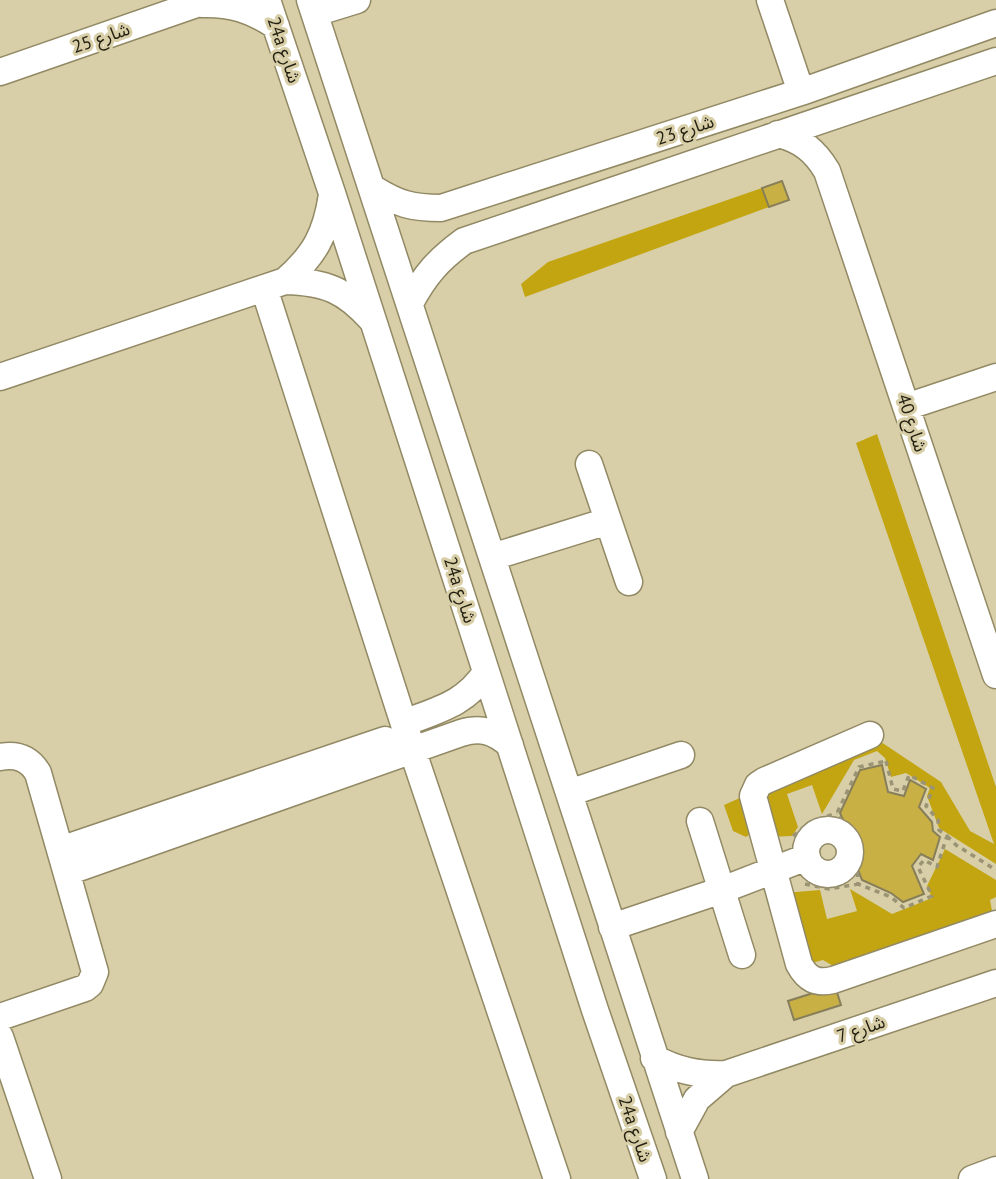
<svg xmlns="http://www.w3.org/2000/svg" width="996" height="1179" font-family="'PT Sans','Noto Sans Arabic',sans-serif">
	<rect width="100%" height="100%" fill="#d8cfa8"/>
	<path fill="#c2a511" d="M762,188L769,207L525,297L521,284L548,262Z
		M877,434L996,787V864L939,828L927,796L930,788L906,773L891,777L885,758L877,751L854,760L822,814L812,785L787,794L798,827L792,836L768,837L760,827L746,837L733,831L724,805L875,738L941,782L970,831L994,844L856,443Z
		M945,849L996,880V897L990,900L993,916L835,967L823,960L808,964L784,893L820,890L827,919L857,911L850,889L892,914L932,898L927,886Z"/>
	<path fill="#c9b044" stroke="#877e5a" stroke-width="2" d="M782,181L789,200L769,207L762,188Z
		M882,765L888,792L904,796L910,780L926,789L919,807L932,822L933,831L940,837L933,860L921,854L912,866L924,894L903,902L891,893L862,880L857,867L863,858L856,838L857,833L848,831L840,813L860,770Z
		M835,986L841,1005L794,1020L788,1001Z"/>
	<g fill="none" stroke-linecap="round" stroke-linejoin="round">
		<defs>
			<path id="minor" d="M267,0L332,193L595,1010L653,1179
				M310,0L695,1179
				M770,0L801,92
				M202,4C231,3 252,10 276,26
				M315,13L357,0
				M0,72L208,0
				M778,134C802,140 815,151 827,171L996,675
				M374,189C398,204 412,208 441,208L801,92L996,23
				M285,281C315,255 326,234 332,195
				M264,288L412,749L557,1179
				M410,303C425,275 438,260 464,241L996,61
				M0,377L285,281C326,282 345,290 372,320
				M906,407L996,377
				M589,464L629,582
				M492,557L608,521
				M404,723C437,710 466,704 486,672
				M870,735L764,781L758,785L753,796L799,964C807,979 816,984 833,980L996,924
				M0,757C16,754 29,758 38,773L95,972L90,984L85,988L0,1017
				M569,793L681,755
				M700,821L742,955
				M806 852a22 22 0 1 1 44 0a22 22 0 1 1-44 0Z
				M60,850L385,740
				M67,872L461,733C481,727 494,731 510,745
				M612,927L722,890L807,857
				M0,1037L48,1179
				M654,1058C678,1071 699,1075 726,1074L996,983
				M679,1132L697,1099L726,1074
				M972,1179L996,1170"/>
		</defs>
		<use href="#minor" stroke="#928965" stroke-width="29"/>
		<path stroke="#9a9374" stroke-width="3.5" stroke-dasharray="5 5" stroke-linecap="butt" d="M886,761L893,789L903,791L909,775L933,788L926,806L938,820L939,830L947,836L937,867L924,860L918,867L932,896L904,908L891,897L858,884L856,845L837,813L859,767Z
			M793,836L810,822L837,813
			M947,836L956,845L996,870
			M805,884L829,889L858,884"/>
		<use href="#minor" stroke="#fff" stroke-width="26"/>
	</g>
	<g text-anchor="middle" stroke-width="6" stroke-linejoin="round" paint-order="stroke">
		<g font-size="18" fill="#231f11" stroke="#d8cfa8">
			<text transform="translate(101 38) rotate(-19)" y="6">شارع 25</text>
			<text transform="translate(284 50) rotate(71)" y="6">24a شارع</text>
			<text transform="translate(685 130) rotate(-18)" y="6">شارع 23</text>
			<text transform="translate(912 423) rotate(72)" y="6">شارع 40</text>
			<text transform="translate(460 590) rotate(72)" y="6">24a شارع</text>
			<text transform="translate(861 1029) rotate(-19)" y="6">شارع 7</text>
			<text transform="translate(635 1129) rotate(71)" y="6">24a شارع</text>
		</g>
	</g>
</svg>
